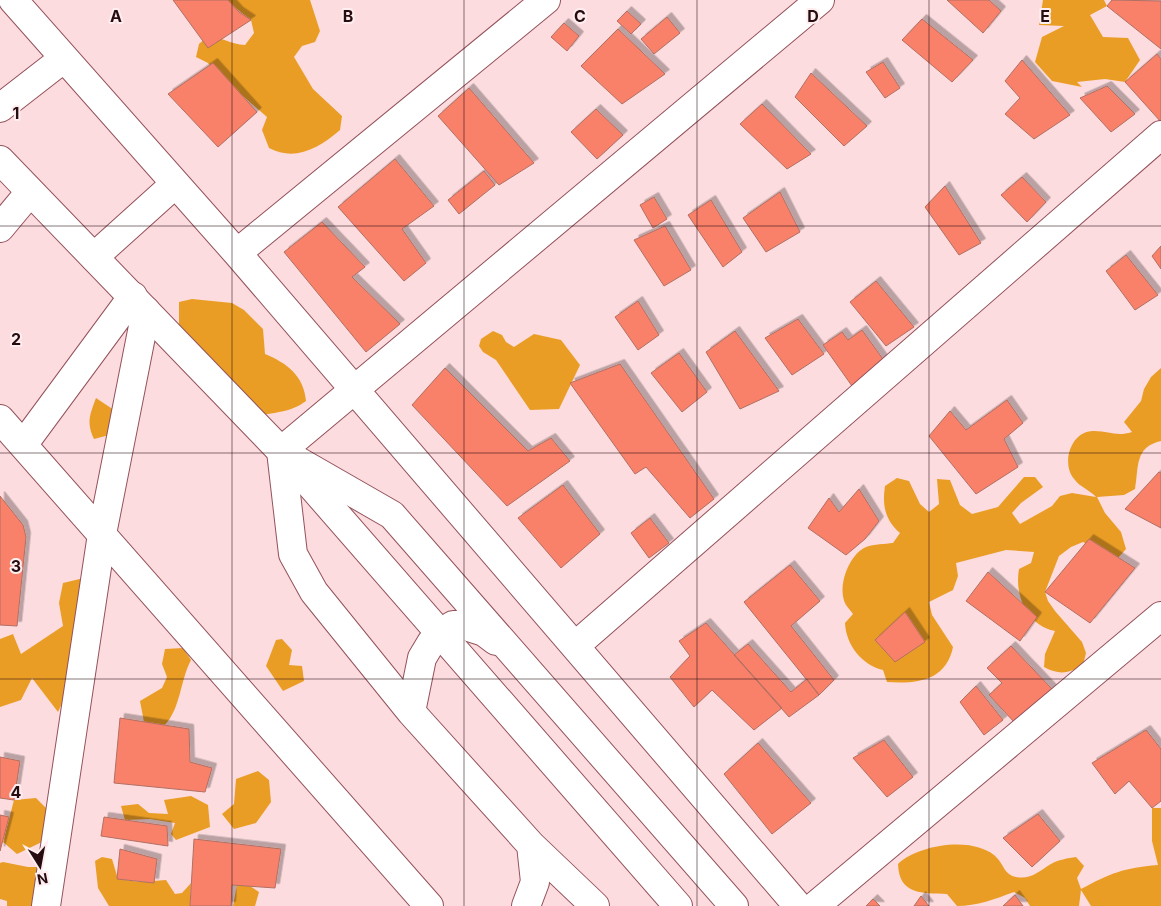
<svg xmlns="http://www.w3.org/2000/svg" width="1161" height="906" font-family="Inter,sans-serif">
	<defs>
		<filter id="shadow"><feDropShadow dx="4.5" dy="-4.5" stdDeviation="0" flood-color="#0004"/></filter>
	</defs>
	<rect width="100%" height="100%" fill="#fcdcdf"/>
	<path fill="#ea9d25" d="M225,0H310L320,31L315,42L302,46L294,57L313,89L342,116L340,130C319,148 295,162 269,148L262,130L267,117L216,73L208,63L196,57L199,44L209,35C222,38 231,44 245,45L254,33L251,20Z
		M1043,0H1104L1107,6L1090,15L1103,37L1128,38L1140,60L1125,82L1105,79L1077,82L1082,87L1052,81L1035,62L1042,37L1064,26L1039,25Z
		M192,299L232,303L244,310L263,329L265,354C287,363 304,376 306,401C290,413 275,412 256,416L179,329V302Z
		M493,331L502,335L506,342L514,347L534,334L561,340L580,365L559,409L530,410L496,360L483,352L479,346L481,339Z
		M1161,368V441C1134,447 1139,468 1135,489L1124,495L1097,497L1105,513L1121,532L1126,549L1117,559L1083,542L1071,547L1059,556L1045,592L1048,601L1055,611L1082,642L1086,653L1083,665C1068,674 1059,675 1044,667L1045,654L1055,631C1028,626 1014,596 1019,569L1031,563L1034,552L1006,550L956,563L958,576L953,590L929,602L932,615L953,647C946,681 917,684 887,682L883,670C862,665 846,645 845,623L853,614C851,611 848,608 846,605C836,588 849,554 866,547C874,544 885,544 893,543L900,533C885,520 882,505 885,486L897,478L909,481L920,504L929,512L939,504L937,479L950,480L960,505L972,514L998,507L1024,477H1035L1043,487L1021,503L1012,513L1020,524L1052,506L1060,496L1072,493L1096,497C1090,490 1080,487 1075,480C1060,464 1071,430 1094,431C1110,431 1116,437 1132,432L1124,422L1141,401L1144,389L1151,377Z
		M96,398L114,410L113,434L94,439C86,423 90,414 96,398Z
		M88,577L93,636L58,712L32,678L21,700L0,707V639L13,634L21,654L63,626L59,603L63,583Z
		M282,639L292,650L289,665L302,666L304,681L283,691L266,666L276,640Z
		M183,648L191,660C180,681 181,707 165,725L144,722L140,701L162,688L167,677L162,664L165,649Z
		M258,771L269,780L271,802L256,823L234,829L222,814L234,804L236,779Z
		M191,796L208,805L210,827L176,840L171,834L175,823L150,819L125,820L121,806L138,804L149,813L168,814L164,800Z
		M36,798L51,813L46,840L17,854L3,842L14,800Z
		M1152,808H1161V906H1091L1081,890L1079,906H1030L1025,898L1014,892C995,899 977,906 957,906L947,894C922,893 899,895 898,864C919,844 977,835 998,859C1004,866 1005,875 1016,877C1031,880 1039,871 1051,864C1058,860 1068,858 1076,857L1084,866L1077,878L1081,889C1111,873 1123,868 1158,865L1152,841Z
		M102,857L112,859L118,879L140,882L166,880L175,894L182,893L191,883L190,906H109L98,888L95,861Z
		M3,862L28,867H44L50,906H7V901L0,899V863Z
		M237,885L250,886L259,892L255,906H233Z"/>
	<path fill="#f9816b" stroke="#b16f62" filter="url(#shadow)" d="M173,0H228L239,12L251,20L208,48Z
		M947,0H989L1001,11L983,33Z
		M1112,0L1161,1V49L1107,6Z
		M627,11L641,24L631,34L617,21Z
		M667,17L680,33L654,54L641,39Z
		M922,19L973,60L952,82L902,40Z
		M564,23L579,36L567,51L551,37Z
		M618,29L665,74L622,104L581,66Z
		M1157,54L1161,59V122L1125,82Z
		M1022,60L1070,115L1034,139L1005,114L1020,98L1005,81Z
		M883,62L900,88L885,98L866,72Z
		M213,63L257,112L218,147L168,94Z
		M811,73L867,126L844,146L795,97Z
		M1107,86L1135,114L1111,132L1080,98Z
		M469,88L534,163L499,185L438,116Z
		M762,104L811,154L787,169L740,124Z
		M596,109L623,135L597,159L571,132Z
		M395,159L434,206L402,229L426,263L404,281L338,207Z
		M484,171L495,185L459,214L448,200Z
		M1022,177L1046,202L1027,222L1001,195Z
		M945,186L981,243L959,255L925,207Z
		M780,192L800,232L766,252L743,218Z
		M654,197L667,219L653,228L640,205Z
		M711,200L742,252L723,267L688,215Z
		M322,222L365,267L352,277L400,324L366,352L284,252Z
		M665,226L691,270L664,286L634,240Z
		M1161,246V269L1152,256Z
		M1126,255L1158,295L1135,310L1106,271Z
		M876,281L914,327L886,346L850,302Z
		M638,301L659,335L638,350L615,317Z
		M798,319L824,354L792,375L765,338Z
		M862,330L885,362L852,386L823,345L842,332L848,340Z
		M735,331L779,391L740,409L706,352Z
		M679,353L707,392L682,412L651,373Z
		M620,364L714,499L690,518L646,467L635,474L570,383Z
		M445,368L528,451L551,438L570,461L507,506L412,405Z
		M1007,400L1023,423L1004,439L1018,467L976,494L929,436L950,411L966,430Z
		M1159,472L1161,473V528L1125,509Z
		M563,485L600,534L561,568L518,518Z
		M859,489L879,521L865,539L846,555L808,528L829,498L839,512Z
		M0,496L23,525L26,537L17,626L0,625Z
		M650,518L669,543L649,558L631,533Z
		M1089,539L1135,568L1090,623L1045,592Z
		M790,565L820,601L791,626L834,680L819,695L744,602Z
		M988,572L1037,617L1020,641L966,601Z
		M905,612L925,642L895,662L875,640Z
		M706,623L782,708L754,730L712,690L694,707L670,677L690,656L679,641Z
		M748,644L791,692L807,679L819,695L789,717L734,655Z
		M1011,646L1052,689L1015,723L989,695L1002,683L987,668Z
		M976,686L1003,720L984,735L960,702Z
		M120,718L189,729L190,762L212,768L205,792L114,783Z
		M1146,730L1161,749V801L1152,808L1129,781L1115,794L1092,763Z
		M884,740L913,777L887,797L853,758Z
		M758,743L811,803L772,834L724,774Z
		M0,757L20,761L14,800L0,798Z
		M1038,814L1060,841L1032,867L1003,838Z
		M0,815L9,817L0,851Z
		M104,817L167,826L168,846L101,836Z
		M194,839L281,849L275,888L232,885L231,906H190Z
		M120,849L157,859L154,883L117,879Z
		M1015,895L1023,906H1003Z
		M921,896L929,906H914Z
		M873,899L880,906H866Z"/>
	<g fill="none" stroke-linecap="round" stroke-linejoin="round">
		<defs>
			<path id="street" d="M13,0L237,253L798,906
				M0,108L63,59
				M0,228L30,192
				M237,253L546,0
				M94,257L175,184
				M0,419L429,906
				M23,445L133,296
				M281,451L820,0
				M281,451L293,554L314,592L411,712L531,845L595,906
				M284,453L392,515L734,906
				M575,646L1161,135
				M411,712L422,658L431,643L441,634L453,625H462L484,632L496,641
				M46,906L102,534L146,311
				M526,906L535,882L531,845
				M815,906L1161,616"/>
			<path id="highway" d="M0,160L281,451L678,906"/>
		</defs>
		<use href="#street" stroke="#93525b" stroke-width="30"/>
		<use href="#highway" stroke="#93525b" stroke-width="30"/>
		<use href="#street" stroke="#fff" stroke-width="28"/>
		<use href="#highway" stroke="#fff" stroke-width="28"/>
	</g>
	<path fill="none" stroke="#260c10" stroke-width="1" stroke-opacity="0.55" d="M232,0V906M464,0V906M697,0V906M929,0V906M0,226H1161M0,453H1161M0,679H1161"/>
	<g font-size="16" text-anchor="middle" font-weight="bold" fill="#260c10" stroke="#feeeef" stroke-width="4" stroke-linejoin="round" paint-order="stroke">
		<text x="116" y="22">A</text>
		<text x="348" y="22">B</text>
		<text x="580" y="22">C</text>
		<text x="813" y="22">D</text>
		<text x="1045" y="22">E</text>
		<text x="16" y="119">1</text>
		<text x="16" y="345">2</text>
		<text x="16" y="572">3</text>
		<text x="16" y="798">4</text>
	</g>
	<g transform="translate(40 866) rotate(169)" stroke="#feeeef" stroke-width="4" paint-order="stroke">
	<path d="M0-4L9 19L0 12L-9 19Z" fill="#260c10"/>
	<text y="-8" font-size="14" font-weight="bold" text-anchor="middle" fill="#260c10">N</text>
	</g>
</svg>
